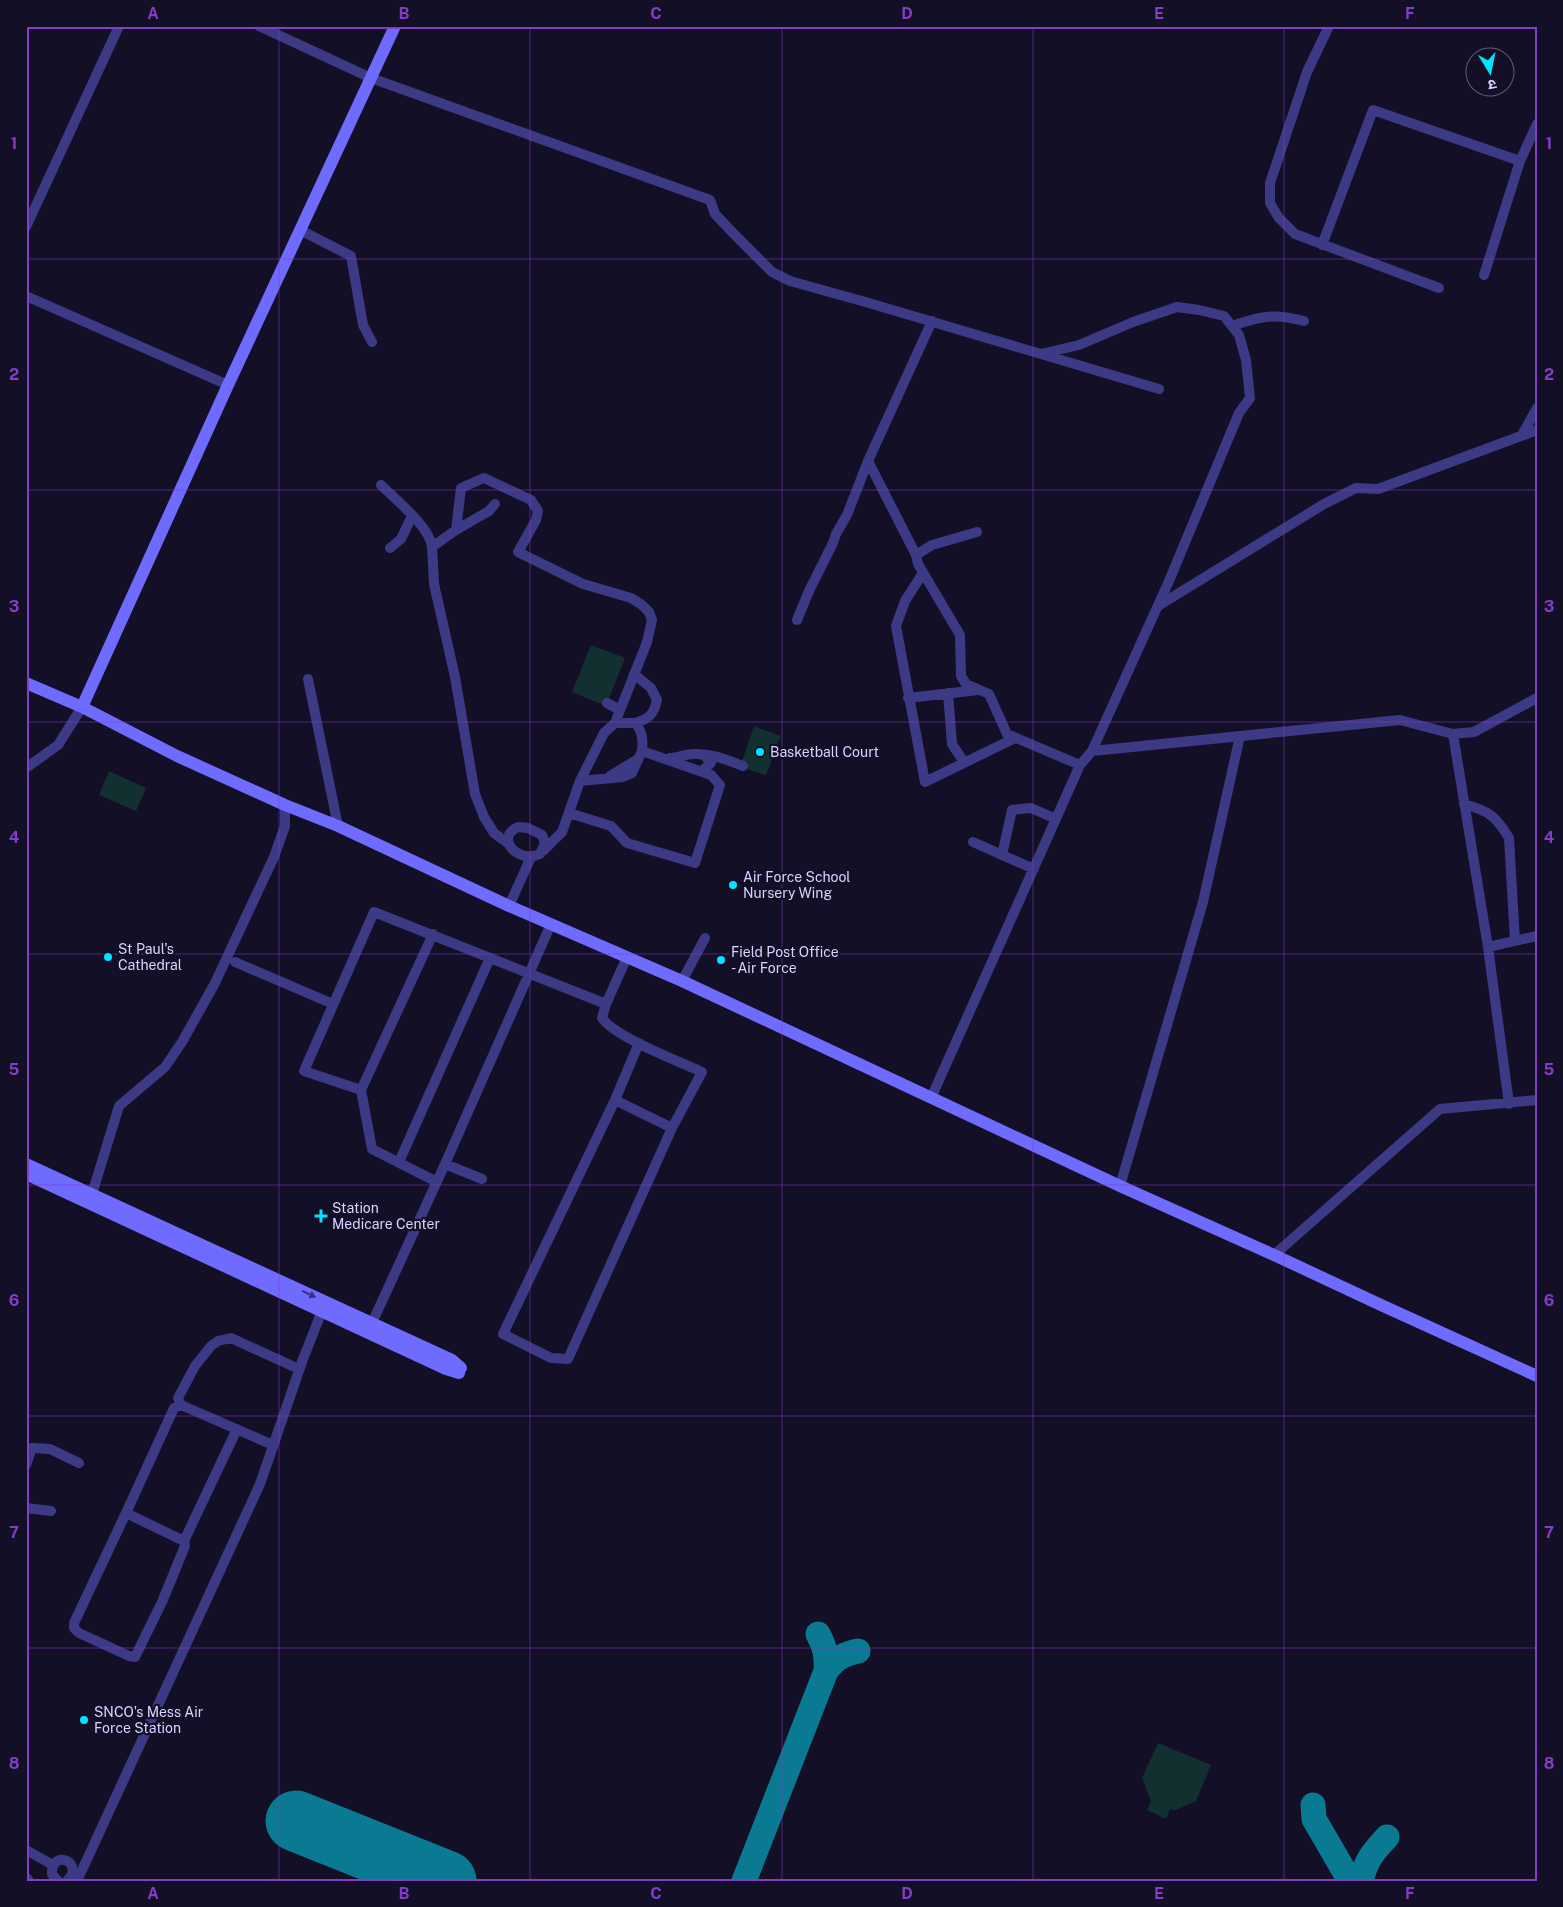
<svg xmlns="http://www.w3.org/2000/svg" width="1563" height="1907" font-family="'Public Sans','Noto Sans Devanagari',sans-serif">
	<rect width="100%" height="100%" fill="#130f26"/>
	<path fill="#12302f" d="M591,645L625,658L606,706L572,692Z
		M754,726L781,736L766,775L740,767Z
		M109,771L146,788L136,811L99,795Z
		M1158,1743L1211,1765L1196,1801L1176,1810L1170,1809L1166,1819L1147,1810L1151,1801L1142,1778Z"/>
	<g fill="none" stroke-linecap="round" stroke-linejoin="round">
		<path stroke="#0a7a92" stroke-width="25" d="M818,1634C825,1647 827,1656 826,1671
			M1313,1805L1314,1819L1350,1881
			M744,1881L826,1671C835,1659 843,1654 858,1651
			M1361,1881C1366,1860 1373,1852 1387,1837"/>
		<path stroke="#0a7a92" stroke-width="61" d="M296,1821L446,1881"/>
		<path stroke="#3d3a85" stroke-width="10" d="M259,26L371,78L710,200L715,214L734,234L772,272L790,281L869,303L1159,389
			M1329,26L1307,72L1270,183V203L1279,218L1295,234L1439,288
			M26,227L119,26
			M300,230L351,256L363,325L372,342
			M1322,245L1373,110L1520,161
			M1484,275L1520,161L1537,124
			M26,296L228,385
			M1232,326C1261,316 1274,313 1304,321
			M1522,435L1537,408
			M868,461L932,321
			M381,485C396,500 430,527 432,547
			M456,530L489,511L495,504
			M977,532L932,545L916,555L918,564L960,635L961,676L966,684L989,694L1007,734L1080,765
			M390,548L401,539L412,516
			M923,573L905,601L896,626L925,782L1015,738
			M1158,606L1324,504L1356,488L1378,489L1537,430
			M797,620L809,591L833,543L836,534L847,515L868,461L916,555
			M634,674L651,688L657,700C654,714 649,719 635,723
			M308,679L338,826
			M948,693L952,744L964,762
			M908,698L978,690
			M607,703L620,710
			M615,723H635C643,732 643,740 642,751
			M1453,734L1488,947L1509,1104
			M1092,751L1400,720L1453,734L1474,732L1537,698
			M704,755L711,763L704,769L705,773
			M670,758C678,758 685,754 693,754C711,753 727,760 743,766
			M26,768L58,745L82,707
			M610,776L638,759
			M1464,804C1489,811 1496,816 1509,838L1515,941
			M569,813L611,826L627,843L695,863L720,785L711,775L642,751L632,773L623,777L580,781
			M518,827L528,828L542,835L545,843L540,854C518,864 494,838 518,827Z
			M973,842L1034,869
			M509,844L494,833L484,817L475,794L455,677L434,584L432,547L456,530L461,488L484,478L531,500L538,511L536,520L518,552L583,584L631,598L642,605L649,612L652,620L647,642L615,723L604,733L580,781L562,832L543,851
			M1002,855L1012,810L1031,808L1056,819
			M509,906L531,857
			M1488,947L1537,936
			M627,957L606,1004L602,1018C615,1037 678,1061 702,1072L672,1128L568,1359L551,1358L503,1334L615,1100L639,1043
			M235,962L333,1004
			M682,981L705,938
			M361,1090L433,934
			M931,1098L1080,765L1092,751L1169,581L1239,413L1250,398L1246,360L1239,335L1224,316L1199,310L1177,307L1133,322L1079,345L1041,354
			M615,1100L672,1128
			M399,1162L490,958
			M445,1164L482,1179
			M437,1182L372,1149L361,1090L304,1071L374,912L606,1004
			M1120,1186L1203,902L1240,736
			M92,1194L119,1106L165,1067L182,1042L214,985L274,857L285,826V805
			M1274,1255L1440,1109L1537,1100
			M372,1323L445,1164L551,924
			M181,1405L174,1408L126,1513L184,1541L237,1429
			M273,1445L181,1405L178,1398L195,1366L211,1346L218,1341L231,1338L299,1369
			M26,1465L32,1448L50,1449L79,1463
			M26,1508L51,1511
			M126,1513L74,1623V1628L79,1633L129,1656L135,1657L162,1602L185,1546L184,1541
			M26,1850L53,1865
			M26,1877L29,1881
			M58,1881L52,1874C50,1854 77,1856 72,1875L67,1881
			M77,1881L260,1484L303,1359L322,1311"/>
		<path stroke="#6f6bff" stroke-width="12" d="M26,683L82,707L177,756L285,805L338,826L509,906L682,981L1120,1186L1274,1255L1381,1305L1537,1376
			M82,707L228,385L395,26
			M26,1164L452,1360L461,1368
			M26,1174L446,1369L459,1373"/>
	</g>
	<defs><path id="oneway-solid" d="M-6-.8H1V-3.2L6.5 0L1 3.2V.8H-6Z" transform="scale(1.25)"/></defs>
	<use fill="#38347d" href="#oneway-solid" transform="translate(309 1294) rotate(25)"/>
	<path fill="none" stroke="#843dc5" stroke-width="1" stroke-opacity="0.55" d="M279,26V1881M530,26V1881M782,26V1881M1033,26V1881M1284,26V1881M26,259H1537M26,490H1537M26,722H1537M26,954H1537M26,1185H1537M26,1416H1537M26,1648H1537"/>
	<g fill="#00e5ff" stroke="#130f26" stroke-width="2">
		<circle cx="760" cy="752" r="5"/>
		<circle cx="733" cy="885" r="5"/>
		<circle cx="108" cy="957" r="5"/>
		<circle cx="721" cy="960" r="5"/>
		<path d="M318.5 1208.5h5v5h5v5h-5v5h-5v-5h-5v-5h5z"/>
		<circle cx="84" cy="1720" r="5"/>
	</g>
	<g text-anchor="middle" stroke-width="4.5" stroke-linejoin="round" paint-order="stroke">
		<g font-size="14" fill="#d9d4ff" stroke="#130f26" text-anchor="start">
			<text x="770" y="757">Basketball Court</text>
			<text x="743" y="882">Air Force School<tspan x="743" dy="16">Nursery Wing</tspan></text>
			<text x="118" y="954">St Paul's<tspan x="118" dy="16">Cathedral</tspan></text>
			<text x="731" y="957">Field Post Office<tspan x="731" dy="16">- Air Force</tspan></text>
			<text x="332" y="1213">Station<tspan x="332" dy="16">Medicare Center</tspan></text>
			<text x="94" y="1717">SNCO's Mess Air<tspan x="94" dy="16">Force Station</tspan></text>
		</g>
	</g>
	<rect width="1563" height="1907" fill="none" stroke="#130f26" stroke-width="55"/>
	<g transform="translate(1490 72) rotate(170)"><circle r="24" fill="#130f26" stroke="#625e7d"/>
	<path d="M0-4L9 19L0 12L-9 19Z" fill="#00e5ff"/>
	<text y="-8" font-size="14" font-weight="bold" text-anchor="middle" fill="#d9d4ff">उ</text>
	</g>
	<rect x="28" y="28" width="1508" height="1852" fill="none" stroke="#843dc5" stroke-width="2"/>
	<g font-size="16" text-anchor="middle" font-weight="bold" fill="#843dc5">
		<text x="153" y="19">A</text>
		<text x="404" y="19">B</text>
		<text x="656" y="19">C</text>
		<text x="907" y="19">D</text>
		<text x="1159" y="19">E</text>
		<text x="1410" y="19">F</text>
		<text x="14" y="149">1</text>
		<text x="1549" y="149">1</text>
		<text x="14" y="380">2</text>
		<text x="1549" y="380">2</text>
		<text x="14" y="612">3</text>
		<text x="1549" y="612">3</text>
		<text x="14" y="843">4</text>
		<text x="1549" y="843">4</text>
		<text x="14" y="1075">5</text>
		<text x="1549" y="1075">5</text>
		<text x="14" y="1306">6</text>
		<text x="1549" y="1306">6</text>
		<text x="14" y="1538">7</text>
		<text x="1549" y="1538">7</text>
		<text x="14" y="1769">8</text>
		<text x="1549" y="1769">8</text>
		<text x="153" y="1899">A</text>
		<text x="404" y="1899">B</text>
		<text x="656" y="1899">C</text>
		<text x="907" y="1899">D</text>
		<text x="1159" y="1899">E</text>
		<text x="1410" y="1899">F</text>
	</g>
</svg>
